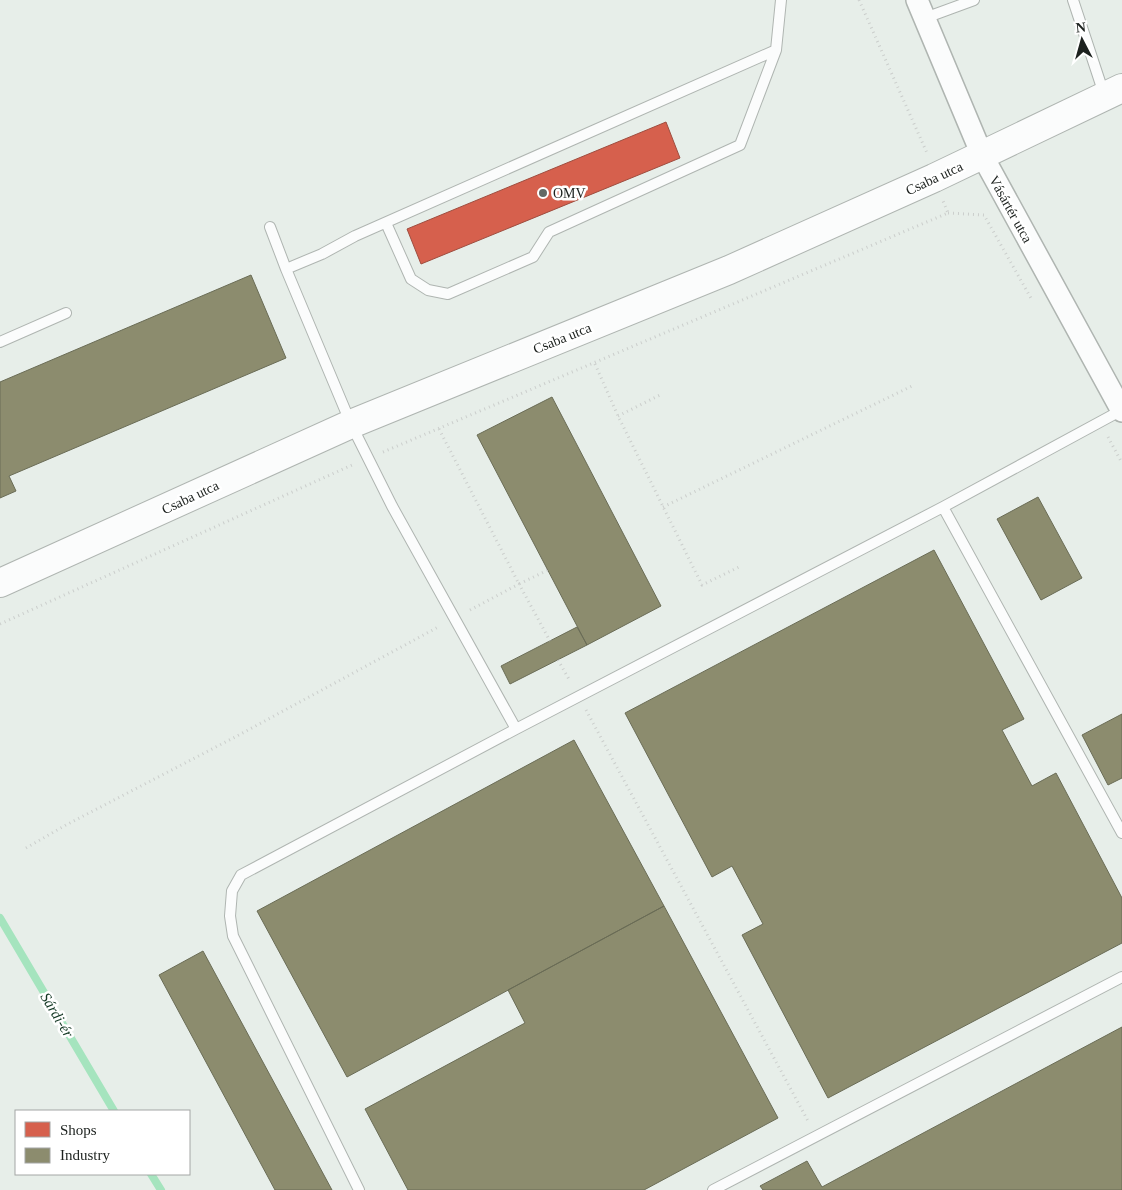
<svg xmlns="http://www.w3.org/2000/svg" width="1122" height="1190" font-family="'Times New Roman',serif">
	<rect width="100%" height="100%" fill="#e7eee9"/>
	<path fill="#d6604d" stroke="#9e4d3f" d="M666,122L680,158L421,264L407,229Z"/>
	<path fill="#8c8c6e" stroke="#6a6c56" d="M251,275L286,358L9,476L16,491L0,498V382Z
		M552,397L661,606L587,645L477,435Z
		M1038,497L1082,578L1041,600L997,519Z
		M934,550L1024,719L1002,730L1032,786L1056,773L1122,898V943L828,1098L742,935L763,924L732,866L712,877L625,713Z
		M577,627L587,645L510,684L501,666Z
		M1122,714V778L1108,785L1082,735Z
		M574,740L664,906L347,1077L257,911Z
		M664,906L778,1118L644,1190H408L365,1109L525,1023L508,990Z
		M203,951L332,1190H275L159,975Z
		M1122,1027V1190H763L760,1186L807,1161L822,1187Z"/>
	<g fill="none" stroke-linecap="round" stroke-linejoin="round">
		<path stroke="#a5e4be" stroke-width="8" d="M0,918L114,1111
			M151,1174L161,1190"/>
		<defs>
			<path id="lane" d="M1073,0L1104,94
				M925,18L974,0
				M386,223L411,279L428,290L448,294L533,257L549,232L740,145L776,50
				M270,227L286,269
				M0,342L66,313
				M943,507L1122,833
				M516,729L392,506L351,424L286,269L322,254L355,236L776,50L781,0
				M359,1190L233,936L230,916L232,891L241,875L516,729L943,507L1122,410
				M713,1190L1122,977"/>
			<path id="street" d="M917,0L982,155L1122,411"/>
			<path id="secondary" d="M0,583L351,424L729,270L934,178L1122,88"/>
		</defs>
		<use href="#lane" stroke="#afb5b1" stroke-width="12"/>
		<use href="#street" stroke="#afb5b1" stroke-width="24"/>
		<use href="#secondary" stroke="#afb5b1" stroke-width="30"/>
		<path stroke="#cbcecc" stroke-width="3" stroke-dasharray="1 4" stroke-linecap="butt" d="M859,0L927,153
			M948,213L984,215L1032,300
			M595,364L618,416L702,585L741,566
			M618,416L660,395
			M439,429L519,584L548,570
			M1108,437L1122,463
			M383,452L948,213L943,201
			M663,507L912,386
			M470,610L519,584L550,641
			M0,624L352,465
			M558,660L570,681
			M586,710L808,1121
			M26,848L66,825L237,736L440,626"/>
		<use href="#lane" stroke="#fbfcfc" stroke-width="10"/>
		<use href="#street" stroke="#fbfcfc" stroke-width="21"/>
		<use href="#secondary" stroke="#fbfcfc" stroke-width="28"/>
	</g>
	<circle fill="#636965" stroke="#fff" stroke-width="2" cx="543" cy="193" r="5"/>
	<g text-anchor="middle" stroke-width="5" stroke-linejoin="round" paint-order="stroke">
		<g font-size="14" fill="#1c211e" stroke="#fff">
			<text transform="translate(934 178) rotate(-25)" y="5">Csaba utca</text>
			<text transform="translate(1011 209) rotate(61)" y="5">Vásártér utca</text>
			<text transform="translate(562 338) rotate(-22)" y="5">Csaba utca</text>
			<text transform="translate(190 497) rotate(-25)" y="5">Csaba utca</text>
		</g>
		<g font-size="14" fill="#1c211e" stroke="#fff" text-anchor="start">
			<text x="553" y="198">OMV</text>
		</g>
		<g font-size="15" font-style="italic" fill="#113622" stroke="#fff">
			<text transform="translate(57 1015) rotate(59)" y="5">Sárdi-ér</text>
		</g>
	</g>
	<rect x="15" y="1110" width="175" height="65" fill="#ffffff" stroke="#a4a6a5"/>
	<rect x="25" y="1122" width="25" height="15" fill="#d6604d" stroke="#a4a6a5"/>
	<text x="60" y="1135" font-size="15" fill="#1c211e">Shops</text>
	<rect x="25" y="1148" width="25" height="15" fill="#8c8c6e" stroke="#a4a6a5"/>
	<text x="60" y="1160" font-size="15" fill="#1c211e">Industry</text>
	<g transform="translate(1082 40) rotate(354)" stroke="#ffffff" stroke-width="4" paint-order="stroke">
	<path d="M0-4L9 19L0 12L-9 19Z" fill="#1c211e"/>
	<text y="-8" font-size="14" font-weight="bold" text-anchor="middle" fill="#1c211e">N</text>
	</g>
</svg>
